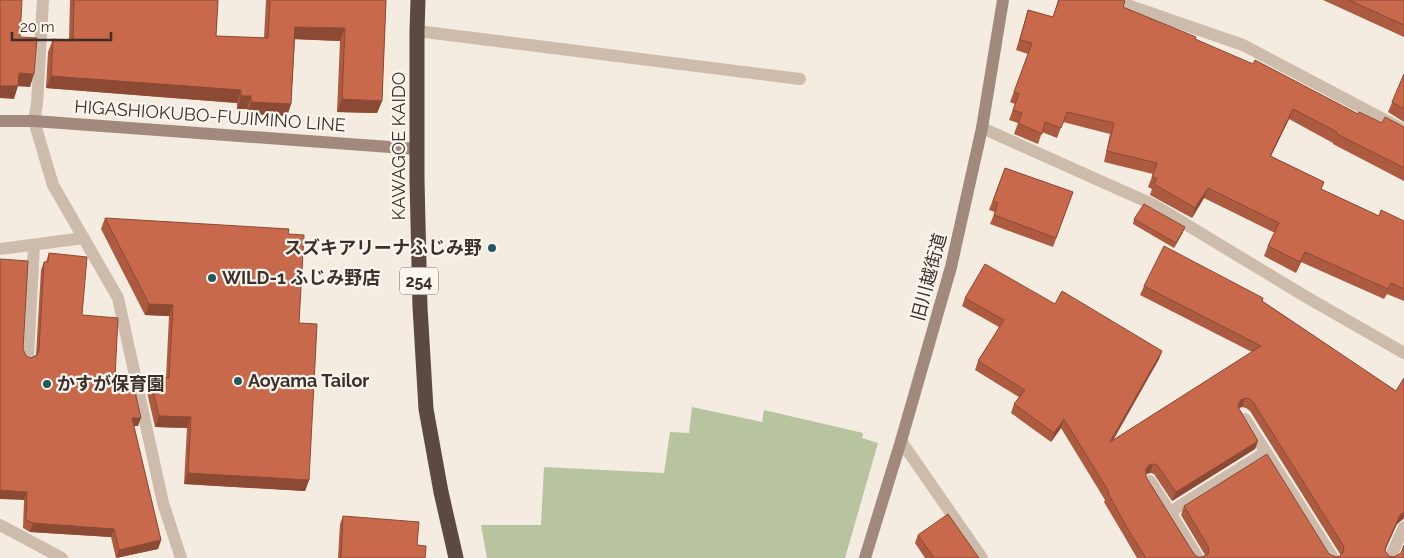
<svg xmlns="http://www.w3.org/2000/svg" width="1404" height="558" font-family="Raleway,'Noto Sans JP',sans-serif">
	<rect width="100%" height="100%" fill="#f4ebe1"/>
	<path fill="#b8c4a0" d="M692,407L762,422L764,410L863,433L862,438L878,443L845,558H487L481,525H541L544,467L664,473L670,432L689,433Z"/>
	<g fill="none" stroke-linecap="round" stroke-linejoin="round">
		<path stroke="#cdbbac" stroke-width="12" d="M417,31L800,79
			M28,358L34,245
			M1245,419L1333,558
			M1150,481L1170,512
			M1198,558L1170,512L1266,452"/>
		<path stroke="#cdbbac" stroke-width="12" d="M43,0L37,104L34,121L53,185L118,298L163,503L181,558
			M1113,0L1243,45L1404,130
			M982,128L1154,205L1308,298L1404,353
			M0,249L84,238
			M901,441L982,558
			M0,525L62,558
			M1390,558L1404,527"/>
		<path stroke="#a18a7d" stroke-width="12" d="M0,121H34L417,149
			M865,558L901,441L951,267L982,128L1003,0"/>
		<path stroke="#5c4a42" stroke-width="15" d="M418,0L417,31V180L420,307L426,409L441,492L456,558"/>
	</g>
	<path fill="#ac5a40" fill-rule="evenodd" d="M70,0H218L216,36L264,38L266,0H386L382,101L377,113L337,112L340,41L295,39L291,104L287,116L247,114V109H237V103L46,88L48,52L53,39L69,40Z
		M1058,0H1122L1123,7L1195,39L1358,114L1382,123L1404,127V181L1333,144V143L1289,119L1271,156L1324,182L1321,189L1379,216L1404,221V301L1387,294L1384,299L1301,262L1296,273L1264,256L1268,246L1275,233L1204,198L1192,218L1150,195L1152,189L1148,187L1153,174L1104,162L1110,134L1063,122L1057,138L1042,132L1038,144L1014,134L1018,123L1009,120L1015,104L1010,102L1028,54L1016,50L1028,10L1053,17Z
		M1323,0H1404V37Z
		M1404,74V122L1388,112Z
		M1005,168L1073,192L1053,247L990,224L995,212L989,210Z
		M105,218L288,234L299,323L309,480L305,491L184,484L187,428L155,427L146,388L150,377L166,378L169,316L145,315L101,229Z
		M1134,219L1183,232L1174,248L1133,224Z
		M49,253L115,377L138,426H134L161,540L158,549L116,558L111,537L30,532L23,528L24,500L23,349L26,356L31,358L36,355L41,270L44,262H46Z
		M1144,286L1263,298L1262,301L1396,391L1404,378V519H1403L1397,524L1385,551L1389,556L1404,558H1137L1123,534L1104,502L1105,500L1061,428L1051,442L1011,413L1014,404L1019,397L975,370L978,361L999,327L962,306L965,298L1055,304L1162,351L1159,359L1113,440L1252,352L1140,295ZM1242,407L1246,408L1250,411L1340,554V556L1336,557L1329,554L1184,506L1181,515L1205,555L1202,557H1198L1194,554L1146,477V474L1150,473L1154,474L1172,501L1255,449L1258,441L1239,408Z
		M343,516L417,545L425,558H338L340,524Z
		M918,535L979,558H925L915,543Z"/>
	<path fill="#8c4a34" d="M295,27L345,28L340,41L291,39Z
		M19,73L34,74L30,87L14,86Z
		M51,76L241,90L237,103L46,88Z
		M0,86H18L14,99L0,98Z
		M241,96H251L247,109H237Z
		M342,99L382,101L377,113L337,112Z
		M251,102L291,104L287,116L247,114Z
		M1293,109L1289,119L1266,166L1270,156Z
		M1208,188L1204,198L1192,218L1195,208Z
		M1185,227L1183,232L1174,248L1176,243Z
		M1305,252L1301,262L1296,273L1300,262Z
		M149,304L173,305L169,316L145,315Z
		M1162,351L1159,359L1107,451L1110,442Z
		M1245,398L1242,407L1238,408L1239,403L1241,400Z
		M159,416L191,417L187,428L155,427Z
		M132,418H141L138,426H129Z
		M1064,419L1061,428L1051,442L1054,433Z
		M1258,441L1255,449L1172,501L1176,492Z
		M1153,464L1150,473L1146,474V469L1149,465Z
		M188,473L309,480L305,491L184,484Z
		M0,490L27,492L24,500L0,499Z
		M1404,512V515L1403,519L1397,524L1382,555L1400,515Z
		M33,523L114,529L111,537L30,532Z
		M161,540L158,549L116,558L119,550Z"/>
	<path fill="#c8694b" stroke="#8c4a34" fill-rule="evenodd" d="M0,0H22L20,37L37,38L34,74L19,73L18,86H0Z
		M74,0H218L216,36L268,38L270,0H386L382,101L342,99L345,28L295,27L291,104L251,102V96H241V90L51,76L53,39L73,41Z
		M1059,0H1122L1125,1L1123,7L1196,37L1195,39L1253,64L1255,60L1358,114L1359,112L1382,123L1385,117L1404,127V168L1337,134V132L1293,109L1270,156L1324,182L1321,189L1379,216L1381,210L1404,221V289L1391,283L1388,289L1305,252L1300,262L1268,246L1279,223L1208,188L1195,208L1154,184L1157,179L1152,177L1157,163L1107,151L1114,123L1067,112L1061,128L1045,122L1042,134L1018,123L1022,113L1013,110L1019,94L1014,92L1032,43L1020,40L1028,10L1053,17Z
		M1349,0H1404V25Z
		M1404,74V109L1392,102Z
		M1005,168L1073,192L1056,238L994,215L998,203L993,201Z
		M1144,204L1185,227L1176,243L1134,219Z
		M105,218L289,229L288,234L304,235L299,323L317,324L309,480L188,473L191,417L159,416L150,377L169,378L173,305L149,304Z
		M1164,246L1263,298L1262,301L1396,391L1404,378V512L1400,515L1386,546L1385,551L1389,556L1394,557L1401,553L1404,545V558H1146L1126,526L1108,493L1109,492L1064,419L1054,433L1014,404L1025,390L978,361L1004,320L965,298L985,264L1055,304L1062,291L1162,351L1110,442L1261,346L1144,286ZM1245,398L1250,399L1253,402L1343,545L1344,549L1343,553L1340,556L1336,557L1329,554L1267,454L1184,506L1208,546L1209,550L1208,554L1202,557H1198L1194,554L1146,477V469L1149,465L1153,464L1157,465L1176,492L1258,441L1238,407L1239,403L1241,400Z
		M49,253L87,257L82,315L118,318L115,377L132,378L141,418H132L161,540L119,550L114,529L33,523L26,520L27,492L0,490V259L28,261L23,349L26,356L31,358L37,355L39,350L44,262H48Z
		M948,514L979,558H934L918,535Z
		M343,516L419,522L417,545L426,546L425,558H341Z"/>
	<g fill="#1f5a5e" stroke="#fbf5ee" stroke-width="2">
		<circle cx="492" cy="248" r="5"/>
		<circle cx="212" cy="278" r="5"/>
		<circle cx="238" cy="381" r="5"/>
		<circle cx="47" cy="384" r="5"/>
	</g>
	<g text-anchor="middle" stroke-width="4.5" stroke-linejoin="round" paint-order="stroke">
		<rect fill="#fbf5ee" stroke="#756b66" stroke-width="1" x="400" y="267.5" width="38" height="27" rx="4"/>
		<g font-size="16" font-weight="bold" fill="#3b302b">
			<text x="419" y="287">254</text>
		</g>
		<g font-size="18" fill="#3b302b" stroke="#fbf5ee">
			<text transform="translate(210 116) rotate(4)" y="6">HIGASHIOKUBO-FUJIMINO LINE</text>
			<text transform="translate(399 146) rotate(-90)" y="6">KAWAGOE KAIDO</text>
			<text transform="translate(929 277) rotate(-75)" y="6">旧川越街道</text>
		</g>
		<g font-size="18" font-weight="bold" fill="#3b302b" stroke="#fbf5ee" text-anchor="start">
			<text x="482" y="254" text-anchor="end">スズキアリーナふじみ野</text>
			<text x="222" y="284">WILD-1 ふじみ野店</text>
			<text x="248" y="387">Aoyama Tailor</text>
			<text x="57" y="390">かすが保育園</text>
		</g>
	</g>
	<path d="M12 32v8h99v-8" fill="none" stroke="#3b302b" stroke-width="2.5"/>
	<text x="20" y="32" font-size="15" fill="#3b302b" stroke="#fbf5ee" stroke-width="4" paint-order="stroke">20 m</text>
</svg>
